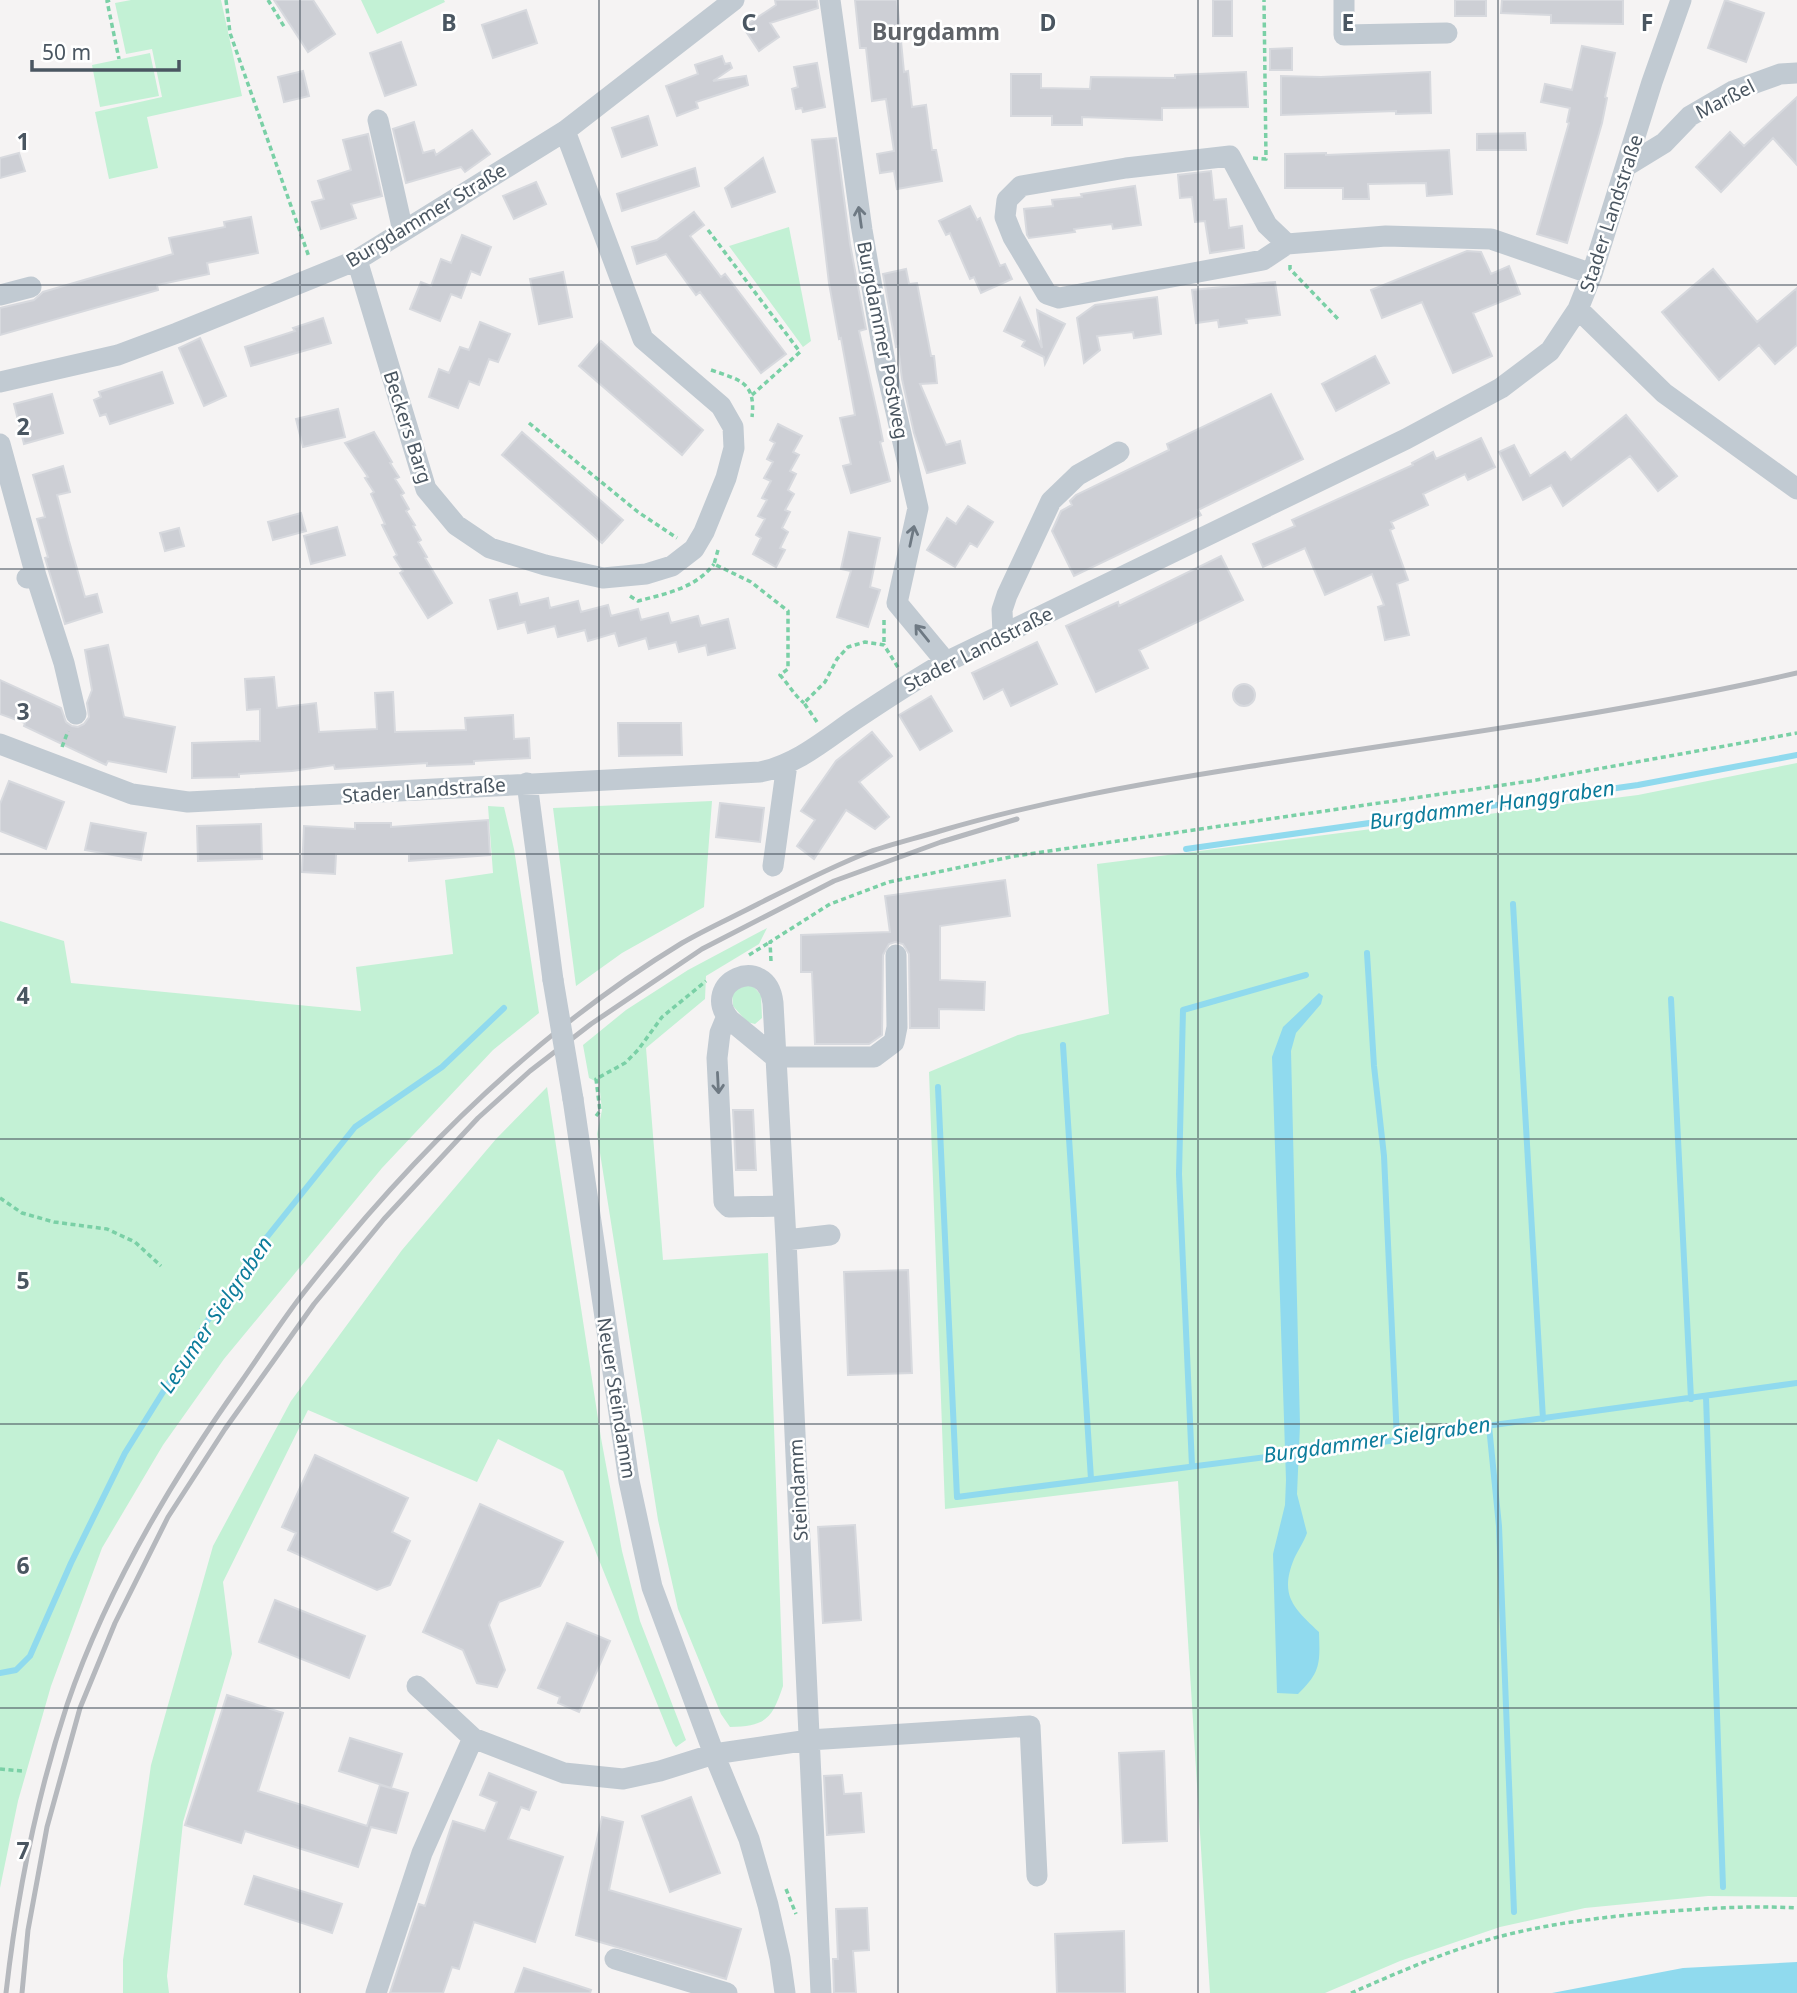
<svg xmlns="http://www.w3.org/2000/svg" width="1797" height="1993" font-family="'Noto Sans',sans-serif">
	<rect width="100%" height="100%" fill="#f5f3f3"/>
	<path fill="#c3f1d5" d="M131,0H221L242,96L147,117L158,168L109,179L95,112L162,97L152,49L126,54L115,3Z
		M361,0H444L445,2L377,34Z
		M150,53L159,96L100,107L92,65Z
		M789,227L811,341L803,347L729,246Z
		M1797,763V1897L1708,1896L1585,1908L1500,1927L1400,1961L1325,1993H1210L1178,1481L945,1509L929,1072L1018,1035L1109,1014L1097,864L1638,795Z
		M712,801L704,907L622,953L576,986L553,808Z
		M488,806L504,807L514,849L539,1013L493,1050L382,1168L224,1359L163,1445L102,1548L51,1686L18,1801L0,1888V921L64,941L71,983L361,1011L356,967L453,954L445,880L493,873Z
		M767,928L759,944L706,976L705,999L646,1048L663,1260L768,1253L783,1686C772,1719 766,1726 730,1727L721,1714L678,1609L658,1520L597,1134L602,1110L599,1083L589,1078L583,1045L626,1010L688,970Z
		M741,985L753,986L761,995L762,1018L755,1024L747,1022L733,1006L732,994Z
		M547,1087L601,1438L622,1551L640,1621L686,1740L676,1747L673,1743L563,1471L498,1439L477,1482L308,1410L223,1582L232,1654L183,1822L167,1976L169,1993H123V1960L151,1765L213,1546L291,1401L402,1250L496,1139Z"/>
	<path fill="#90daee" d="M1319,993L1323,996L1321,1004L1296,1033L1291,1051L1300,1425L1297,1494L1307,1533C1304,1542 1298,1550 1294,1559C1279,1596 1294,1608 1319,1632C1320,1663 1321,1672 1298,1694L1277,1693L1273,1554L1285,1505L1286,1480L1272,1057L1283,1027Z
		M1797,1962V1993H1552L1683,1968Z"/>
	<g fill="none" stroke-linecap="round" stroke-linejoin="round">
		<path stroke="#90daee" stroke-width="6" d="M1186,849L1638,785L1797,755
			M1513,904L1543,1419
			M1367,953L1374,1066L1384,1156L1397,1440
			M1671,999L1691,1399
			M1063,1045L1091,1479
			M938,1087L957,1497L1397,1440L1450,1431L1797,1383
			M1706,1397L1723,1887
			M1489,1426L1499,1526L1514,1912
			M1192,1466L1179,1174L1183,1010L1306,975
			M0,1673L16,1670L30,1656L71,1563L125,1453L208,1320L267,1237L355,1127L442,1067L504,1008"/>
	</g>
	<path fill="#cdcfd5" stroke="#d7d9de" stroke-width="2" d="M274,0H313L335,34L308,52Z
		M775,0H817L818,8L770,23L779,37L759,51L743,27L776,5Z
		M855,0H897L904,72L908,71L912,107L926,105L932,150H936L942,181L897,189L894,171L880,173L877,154L894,151L886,99L872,101L866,48H860Z
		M1213,0H1232V36H1213Z
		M1455,0H1486V16H1455Z
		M1502,0H1623V24L1551,23V15L1501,13Z
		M1725,0L1764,13L1746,62L1708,48Z
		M526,10L537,43L493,58L482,25Z
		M401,42L416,85L385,96L370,53Z
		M1582,46L1615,53L1605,97L1607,98L1602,123L1567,243L1537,234L1569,123L1567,122L1570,108L1541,102L1545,84L1572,90Z
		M1292,48V70H1270V49Z
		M722,56L725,64L730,63L732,68L713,81L746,76L748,85L696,102L698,108L677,116L666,86L698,74L695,65Z
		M817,63L825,107L803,112L802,108L796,109L792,89L798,87L794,67Z
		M303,71L309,96L284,102L278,77Z
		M1246,72L1248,107L1162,108V120L1082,117V125H1052V116H1011V74H1041V88L1090,89L1091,77L1175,78V75Z
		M1430,72L1431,113L1396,114V111L1281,115V76L1321,77Z
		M1797,97V165L1773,138L1721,192L1696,167L1730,132L1744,146Z
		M648,116L657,145L622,157L612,128Z
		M414,122L423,153L434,150L436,155L472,130L490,154L465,172L461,167L406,183L393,129Z
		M1525,133L1526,150H1477V134Z
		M368,134L382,196L351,204L356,218L321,229L312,202L324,199L318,181L351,170L343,140Z
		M836,138L850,244L866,329L859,331L879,421L883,441L880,442L890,481L851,493L843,466L851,464L840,418L855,415L841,338L839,339L829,283L812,140Z
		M1449,150L1452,194L1427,196L1426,183L1368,184L1369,199H1343V188H1285V154L1326,153V155Z
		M19,153L25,171L0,178V158Z
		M763,158L775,192L732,207L725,188Z
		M695,168L699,186L622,211L617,194Z
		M1211,171L1214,200L1226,199L1229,228L1242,226L1244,248L1210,253L1205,221L1195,222L1192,197L1180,198L1178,175Z
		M536,182L546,204L514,219L503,196Z
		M1135,186L1141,225L1113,229L1112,224L1074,229L1075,232L1029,238L1027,235L1024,209L1053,206L1052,200L1082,197L1081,194Z
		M970,206L977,220L980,218L1000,266L1005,264L1012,279L981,293L974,277L970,279L950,233L946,235L939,221Z
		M694,212L704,225L690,236L721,277L725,274L786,354L761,373L700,292L696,295L666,254L637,264L632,247L657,240Z
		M251,217L258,253L207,263L209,274L157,285L158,290L0,335V308L34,300L43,292L173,254L169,238L225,227L224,222Z
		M462,235L491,247L480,275L471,271L461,298L451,294L440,321L410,309L421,282L431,286L441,259L451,263Z
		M1467,251L1481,252L1491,274L1509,266L1520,294L1473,313L1492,356L1453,373L1422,302L1382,318L1371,290Z
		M906,269L909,284L917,283L931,356H934L937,383L920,384L946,445L960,441L965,463L927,473L914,433L902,379L898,346L896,347L883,274Z
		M1713,269L1757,322L1797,288V345L1775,364L1759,345L1719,380L1662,312Z
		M563,272L572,317L539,324L530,279Z
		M1275,282L1280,315L1246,319L1247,323L1219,327L1218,320L1196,323L1192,290Z
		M1157,297L1161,334L1134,338L1133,332L1097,336L1100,350L1084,363L1077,318L1095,305Z
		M1020,298L1042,348L1037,310L1065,324L1045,364L1044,357L1022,346L1025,341L1004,331Z
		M323,318L331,343L251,366L245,347L295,331L293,328Z
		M480,322L510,334L498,362L489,359L479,385L469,381L458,408L429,397L439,369L449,373L460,347L469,350Z
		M200,338L226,396L204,406L179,348Z
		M601,341L703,430L682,455L579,366Z
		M1375,356L1389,383L1336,411L1322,384Z
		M162,372L173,403L110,424L106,414L100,416L94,400L101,397L99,392Z
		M52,394L63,433L24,444L14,404Z
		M1271,394L1303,459L1198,510L1201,515L1074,576L1052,531L1061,511L1072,505L1070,501L1076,495L1169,450L1167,444Z
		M338,409L345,437L303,447L296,419Z
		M1626,415L1677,476L1658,491L1630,456L1563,506L1551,485L1523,500L1499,452L1514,445L1530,476L1565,452L1571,460Z
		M778,424L802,436L793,452L799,455L790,471L796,474L788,490L794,494L785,510L790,512L782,528L788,532L780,548L785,550L776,567L753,554L761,538L756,535L765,519L758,516L767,500L762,498L771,481L764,478L773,462L767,459L775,443L770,440Z
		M374,432L392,462L390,463L399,477L395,479L404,493L401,495L409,509L406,511L415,525L413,526L421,540L418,542L427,557L425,558L452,603L428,618L400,573L403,571L394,557L397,555L382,525L385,524L371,494L374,492L365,478L368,477L345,443Z
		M522,432L623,520L602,543L502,455Z
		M1481,438L1495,467L1468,480L1465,474L1423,494L1428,505L1391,522L1394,528L1390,530L1408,580L1397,584L1409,635L1385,640L1378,607L1384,605L1372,574L1325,595L1305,548L1263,567L1253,544L1295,526L1292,520L1413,465L1412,463L1433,452L1436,459Z
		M63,466L70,492L57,495L69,541L85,597L97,594L102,612L65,624L45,558L48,557L37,519L45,517L33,475Z
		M968,506L993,522L977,547L970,543L955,567L927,550L947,518L956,524Z
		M301,513L306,531L273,540L268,522Z
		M337,527L345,555L311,564L304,536Z
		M179,528L184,546L165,551L160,533Z
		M849,532L880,538L870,587L880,590L868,627L837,617L851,571L841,569Z
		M1221,556L1243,600L1139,650L1148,668L1096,692L1066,626L1118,602L1119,606Z
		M517,593L520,605L548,598L550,608L578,601L581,612L608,605L611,616L638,609L641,620L668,613L671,623L698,616L701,626L728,619L735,648L708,655L706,645L679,652L676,642L649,649L646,638L619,646L615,633L588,641L585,630L558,637L555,626L528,633L525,622L498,629L490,600Z
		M1037,642L1057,684L1011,706L1003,689L984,699L972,673Z
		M108,645L124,717L175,727L166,772L108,761L106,765L24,726L25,723L0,714V680L61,708L66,722L72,726L78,727L84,724L89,717L87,703L92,690L85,650Z
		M274,677L277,708L316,703L319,732L377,729L375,693L393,692L395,732L466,730L465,718L513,715L514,739L529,738L530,758L474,761V764L427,766V763L335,769L334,765L292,771L239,774V777L192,778V743L260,741V709L247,710L245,679Z
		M1233 695a11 11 0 1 1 22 0a11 11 0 1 1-22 0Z
		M931,696L952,731L920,750L899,715Z
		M618,723H681L682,755L619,756Z
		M872,732L892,756L859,782L889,817L875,829L846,810L814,859L797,846L815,820L801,811L836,761Z
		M9,781L64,802L46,849L0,831V804Z
		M720,803L764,808L760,842L716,837Z
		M488,820L490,855L409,861V854H336L335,874L302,872L304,826L355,829V823H391V827Z
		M91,823L146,833L141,860L85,850Z
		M261,824L262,859L198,861L197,826Z
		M1005,880L1010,916L940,926V980L985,982L984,1010L939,1009V1028H910L909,954L903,944L895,942L889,944L883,955L882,1035L869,1044H815L812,972H801V935L890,932L885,896Z
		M733,1110H753L756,1170H736Z
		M908,1270L912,1373L848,1375L844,1272Z
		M315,1455L408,1498L392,1532L410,1541L390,1585L377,1590L288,1550L296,1533L282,1527Z
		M480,1504L563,1542L540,1586L499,1602L489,1625L505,1670L497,1687L477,1683L463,1650L423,1632Z
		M855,1525L861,1620L823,1623L818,1527Z
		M275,1600L365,1636L349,1678L259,1642Z
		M567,1623L610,1641L579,1712L558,1703L560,1697L538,1688Z
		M227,1695L283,1713L258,1791L367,1826L380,1785L408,1793L396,1833L371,1827L358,1867L245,1831L241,1843L185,1825Z
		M350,1738L402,1754L391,1788L339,1771Z
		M1164,1751L1167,1841L1123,1843L1119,1753Z
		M489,1773L536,1792L529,1810L521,1807L508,1839L563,1857L535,1942L474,1922L459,1969L452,1967L443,1993H390L419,1904L425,1906L453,1821L485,1831L497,1802L480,1795Z
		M842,1775L844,1794L861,1793L864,1832L827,1835L824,1776Z
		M691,1797L720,1873L670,1892L642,1816Z
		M602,1817L623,1822L609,1890L741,1929L726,1979L576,1935Z
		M254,1876L342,1904L332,1933L245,1904Z
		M867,1908L869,1950L853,1951L856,1993H834L833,1959H838L836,1909Z
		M1124,1931L1125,1993H1057L1055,1934Z
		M524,1968L591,1990L590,1993H515Z"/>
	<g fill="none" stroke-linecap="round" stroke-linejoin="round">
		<path stroke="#7ad0a6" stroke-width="3.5" stroke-dasharray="5 3.5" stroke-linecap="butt" d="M110,0L107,1L119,59
			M226,0L230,33L309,257
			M268,0L285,28
			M1253,158L1266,159L1264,0
			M708,230L800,352L752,395
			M1290,265V269L1339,320
			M711,370C740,380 756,382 752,417
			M529,423L638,512L677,538
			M718,550L714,564L751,582L788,611V669L780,675C789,685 794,695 804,703
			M630,596L638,601C665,594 696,588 714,564
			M884,620V644
			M817,722L804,703L825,682L837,659L848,647L865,642L884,645L899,669
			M62,747L68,731
			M749,955L770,942
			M771,961L770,942L830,904L889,882L1015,856L1531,781L1797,733
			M596,1116L600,1111L596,1079L625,1063L638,1050L662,1017L706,981
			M0,1198L22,1213L54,1222L107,1229L135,1242L161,1266
			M0,1769L22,1771
			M786,1889L796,1914
			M1351,1993C1388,1977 1426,1960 1465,1947C1523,1927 1586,1919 1648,1913C1698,1909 1747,1905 1797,1908"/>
		<path stroke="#c1cad2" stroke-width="21" d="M830,0L862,230L886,368L918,508L897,603L946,662
			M1344,0V35L1447,33
			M378,120L403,231
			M1628,165L1664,143L1690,116L1733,91L1780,74L1797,73
			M1287,244L1267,225L1230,156L1126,168L1021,186L1007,200L1005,217L1013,237L1047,294L1059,298L1263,260L1287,244L1386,236L1491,239L1592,274
			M357,260L426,489L456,525L490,548L545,565L603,578L646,574L672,566L694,549L704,532L726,478L734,448L733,427L721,406L643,339L565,131
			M0,295L31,287
			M1578,309L1664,393L1797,489
			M0,382L118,355L177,333L357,260L565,131L734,0
			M0,444L36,576L27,578
			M36,576L64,663L76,714
			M1003,634L1002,610L1007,595L1051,501L1078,475L1119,452
			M0,744L132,794L188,802L760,772C796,765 825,740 854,720C884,700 914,680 946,662L1406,439L1501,388L1550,351L1578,309L1592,274L1652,82L1681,0
			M527,783L553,980
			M773,866L787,764
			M727,1016L720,1033L717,1058L724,1202L729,1207L784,1206
			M775,1057L730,1020C698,983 767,951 773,1003L786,1240L821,1993
			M775,1057H874L894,1042L897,1027L896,955
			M573,1099L629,1481L652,1587L714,1754L749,1839L768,1905L780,1958L785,1993
			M786,1240L830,1235
			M417,1686L473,1738L564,1773L623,1779L660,1771L714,1754L809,1740L1030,1726L1037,1876
			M615,1959L727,1993
			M376,1993L422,1853L473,1738"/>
		<path stroke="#b5b8bd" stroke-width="5" d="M6,1993C17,1895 36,1799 67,1705C106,1590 171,1481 241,1382C262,1352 282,1320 305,1291C411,1156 534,1033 682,943C706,929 733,917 758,904C794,886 831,867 869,852C892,844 917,838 940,831C1039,802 1138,784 1240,768C1426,738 1614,715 1797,673
			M22,1993L28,1930L47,1827L80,1708L115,1623L168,1517L225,1429L314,1304L384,1219L478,1118L530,1071L591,1024L702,949L834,881L941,842L1017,819"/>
		<path stroke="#c1cad2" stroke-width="21" d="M553,980L573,1099"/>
	</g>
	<defs><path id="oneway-shaft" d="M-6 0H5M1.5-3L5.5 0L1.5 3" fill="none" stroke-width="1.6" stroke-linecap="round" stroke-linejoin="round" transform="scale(1.75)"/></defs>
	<g stroke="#6e7983">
		<use href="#oneway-shaft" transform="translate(860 217) rotate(-98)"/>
		<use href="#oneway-shaft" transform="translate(912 536) rotate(-78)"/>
		<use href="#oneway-shaft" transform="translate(922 633) rotate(-129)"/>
		<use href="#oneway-shaft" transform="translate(718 1083) rotate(87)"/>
	</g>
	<path fill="none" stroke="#4a5661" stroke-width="2" stroke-opacity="0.55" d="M300,0V1993M599,0V1993M898,0V1993M1198,0V1993M1498,0V1993M0,285H1797M0,569H1797M0,854H1797M0,1139H1797M0,1424H1797M0,1708H1797"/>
	<g text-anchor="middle" stroke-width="5" stroke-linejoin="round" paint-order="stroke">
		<g font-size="19" fill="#4a5661" stroke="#fff">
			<text transform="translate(1725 99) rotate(-27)" y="7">Marßel</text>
			<text transform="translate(1611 213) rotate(-72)" y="7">Stader Landstraße</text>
			<text transform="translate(426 215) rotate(-31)" y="7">Burgdammer Straße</text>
			<text transform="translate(883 340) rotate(79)" y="7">Burgdammer Postweg</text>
			<text transform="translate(408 427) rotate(72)" y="7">Beckers Barg</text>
			<text transform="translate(978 649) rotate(-27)" y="7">Stader Landstraße</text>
			<text transform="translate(424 790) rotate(-4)" y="7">Stader Landstraße</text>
			<text transform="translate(617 1398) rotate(81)" y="7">Neuer Steindamm</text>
			<text transform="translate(798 1490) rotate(-93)" y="7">Steindamm</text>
		</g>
		<g font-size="21" font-style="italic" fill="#0c7c9b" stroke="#fff">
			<text transform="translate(1492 805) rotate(-8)" y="7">Burgdammer Hanggraben</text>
			<text transform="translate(216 1315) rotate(-56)" y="7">Lesumer Sielgraben</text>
			<text transform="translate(1377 1440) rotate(-8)" y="7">Burgdammer Sielgraben</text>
		</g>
		<g font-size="23" font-weight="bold" fill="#5f6368" stroke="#fff">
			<text x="936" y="40">Burgdamm</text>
		</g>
	</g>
	<g font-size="23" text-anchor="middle" font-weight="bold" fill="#4a5661" stroke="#fff" stroke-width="5" stroke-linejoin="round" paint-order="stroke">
		<text x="449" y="31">B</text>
		<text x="749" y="31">C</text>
		<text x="1048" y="31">D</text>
		<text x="1348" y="31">E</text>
		<text x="1647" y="31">F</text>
		<text x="23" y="150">1</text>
		<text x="23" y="435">2</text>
		<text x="23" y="720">3</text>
		<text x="23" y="1004">4</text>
		<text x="23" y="1289">5</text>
		<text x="23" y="1574">6</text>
		<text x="23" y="1859">7</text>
	</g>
	<path d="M32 60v10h147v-10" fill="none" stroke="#4a5661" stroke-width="3.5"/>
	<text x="42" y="60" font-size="21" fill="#4a5661" stroke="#ffffff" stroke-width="5" paint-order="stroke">50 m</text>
</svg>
